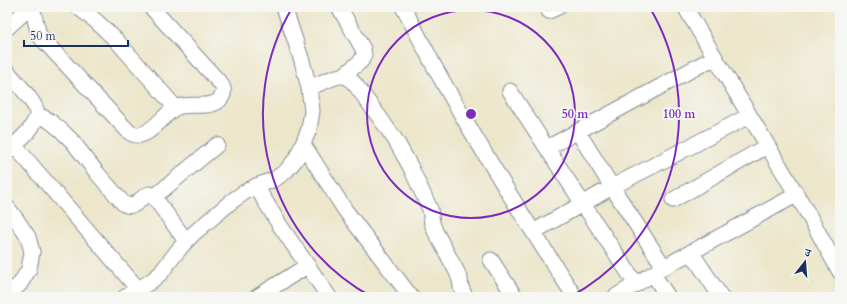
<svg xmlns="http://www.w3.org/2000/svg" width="847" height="304" font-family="Cardo,'Noto Serif Devanagari',serif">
	<rect width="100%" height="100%" fill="#f6f6f2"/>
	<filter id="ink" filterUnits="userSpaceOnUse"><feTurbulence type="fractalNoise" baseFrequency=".025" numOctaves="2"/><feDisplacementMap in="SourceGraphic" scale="8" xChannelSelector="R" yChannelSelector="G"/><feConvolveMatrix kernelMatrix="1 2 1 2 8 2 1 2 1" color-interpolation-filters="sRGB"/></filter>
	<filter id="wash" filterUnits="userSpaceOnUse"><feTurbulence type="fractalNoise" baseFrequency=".012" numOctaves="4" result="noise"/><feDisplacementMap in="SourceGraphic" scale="16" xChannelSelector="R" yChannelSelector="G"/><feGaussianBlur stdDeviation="0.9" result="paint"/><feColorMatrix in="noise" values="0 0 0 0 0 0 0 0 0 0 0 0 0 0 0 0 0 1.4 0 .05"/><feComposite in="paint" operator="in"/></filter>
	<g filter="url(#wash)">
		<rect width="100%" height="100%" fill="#ece6ca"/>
	</g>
	<g filter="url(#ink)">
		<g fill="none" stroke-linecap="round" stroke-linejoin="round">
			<defs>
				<path id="minor" d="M32,7L39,35L46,43L128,131C129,132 131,134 133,134C147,141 164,114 175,108C188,101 213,111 221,98C225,93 224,89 221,84L151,7
					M78,7L96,21L116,40L176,108
					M339,7L363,49L364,55L361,61L343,76
					M403,7C414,27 424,47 434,66C478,145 526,222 575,297
					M685,7L807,212L840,272
					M549,11L558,7
					M7,28L30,7
					M7,71C14,80 37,103 37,114C37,119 33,124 31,128C24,137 14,145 7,153
					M309,88C316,85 336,75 343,76C347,76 351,80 354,83L380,118L396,141L410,166L430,209L432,223L435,231L457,272L460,280L461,287L465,297
					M510,91L583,204L636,284
					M37,114L50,121L61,130L73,142L97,173L124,204C137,210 139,196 150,194L154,197L186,241
					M578,132L612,187L664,267
					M303,144L345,210L411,297
					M14,145L138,289
					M547,148L715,57
					M256,186L279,224L329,297
					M154,197L217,145
					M673,200L767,146
					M7,207L16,219L28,237L32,252L29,269L20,284L7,295
					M533,232L612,187L749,116
					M691,252L721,297
					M491,260L515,297
					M653,274L668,297
					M125,297L150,282L161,273L169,262L180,248L193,234L232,201L245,192L256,186L275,179L286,171L296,159L303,144L309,129L312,111L309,88L302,61L284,7
					M257,297L307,266
					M615,297L664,267L796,195"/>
			</defs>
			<use href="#minor" stroke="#848a94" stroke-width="17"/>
			<use href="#minor" stroke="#fff" stroke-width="15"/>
		</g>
	</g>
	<g fill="none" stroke="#7b2cbf" stroke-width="2">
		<circle cx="471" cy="114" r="104"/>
		<path d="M372 297A208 208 0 0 1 292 8M650 8A208 208 0 0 1 570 297"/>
	</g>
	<circle cx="471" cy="114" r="6" fill="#7b2cbf" stroke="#f6f6f2" stroke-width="2"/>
	<g font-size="12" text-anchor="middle" font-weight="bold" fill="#7b2cbf" stroke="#f6f6f2" stroke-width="4" stroke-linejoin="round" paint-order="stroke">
		<text x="575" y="118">50 m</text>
		<text x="679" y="118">100 m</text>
	</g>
	<rect width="847" height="304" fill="none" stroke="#f6f6f2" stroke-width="24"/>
	<g transform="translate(805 262) rotate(17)" stroke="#f6f6f2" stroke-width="3" paint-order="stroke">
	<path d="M0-3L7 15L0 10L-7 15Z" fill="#1b2f5e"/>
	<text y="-6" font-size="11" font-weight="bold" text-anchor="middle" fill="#1b2f5e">उ</text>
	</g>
	<path d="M24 40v6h104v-6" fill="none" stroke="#1b2f5e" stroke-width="2"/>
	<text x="30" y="40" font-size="12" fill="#1b2f5e" stroke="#f6f6f2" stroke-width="3" paint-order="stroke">50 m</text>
</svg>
